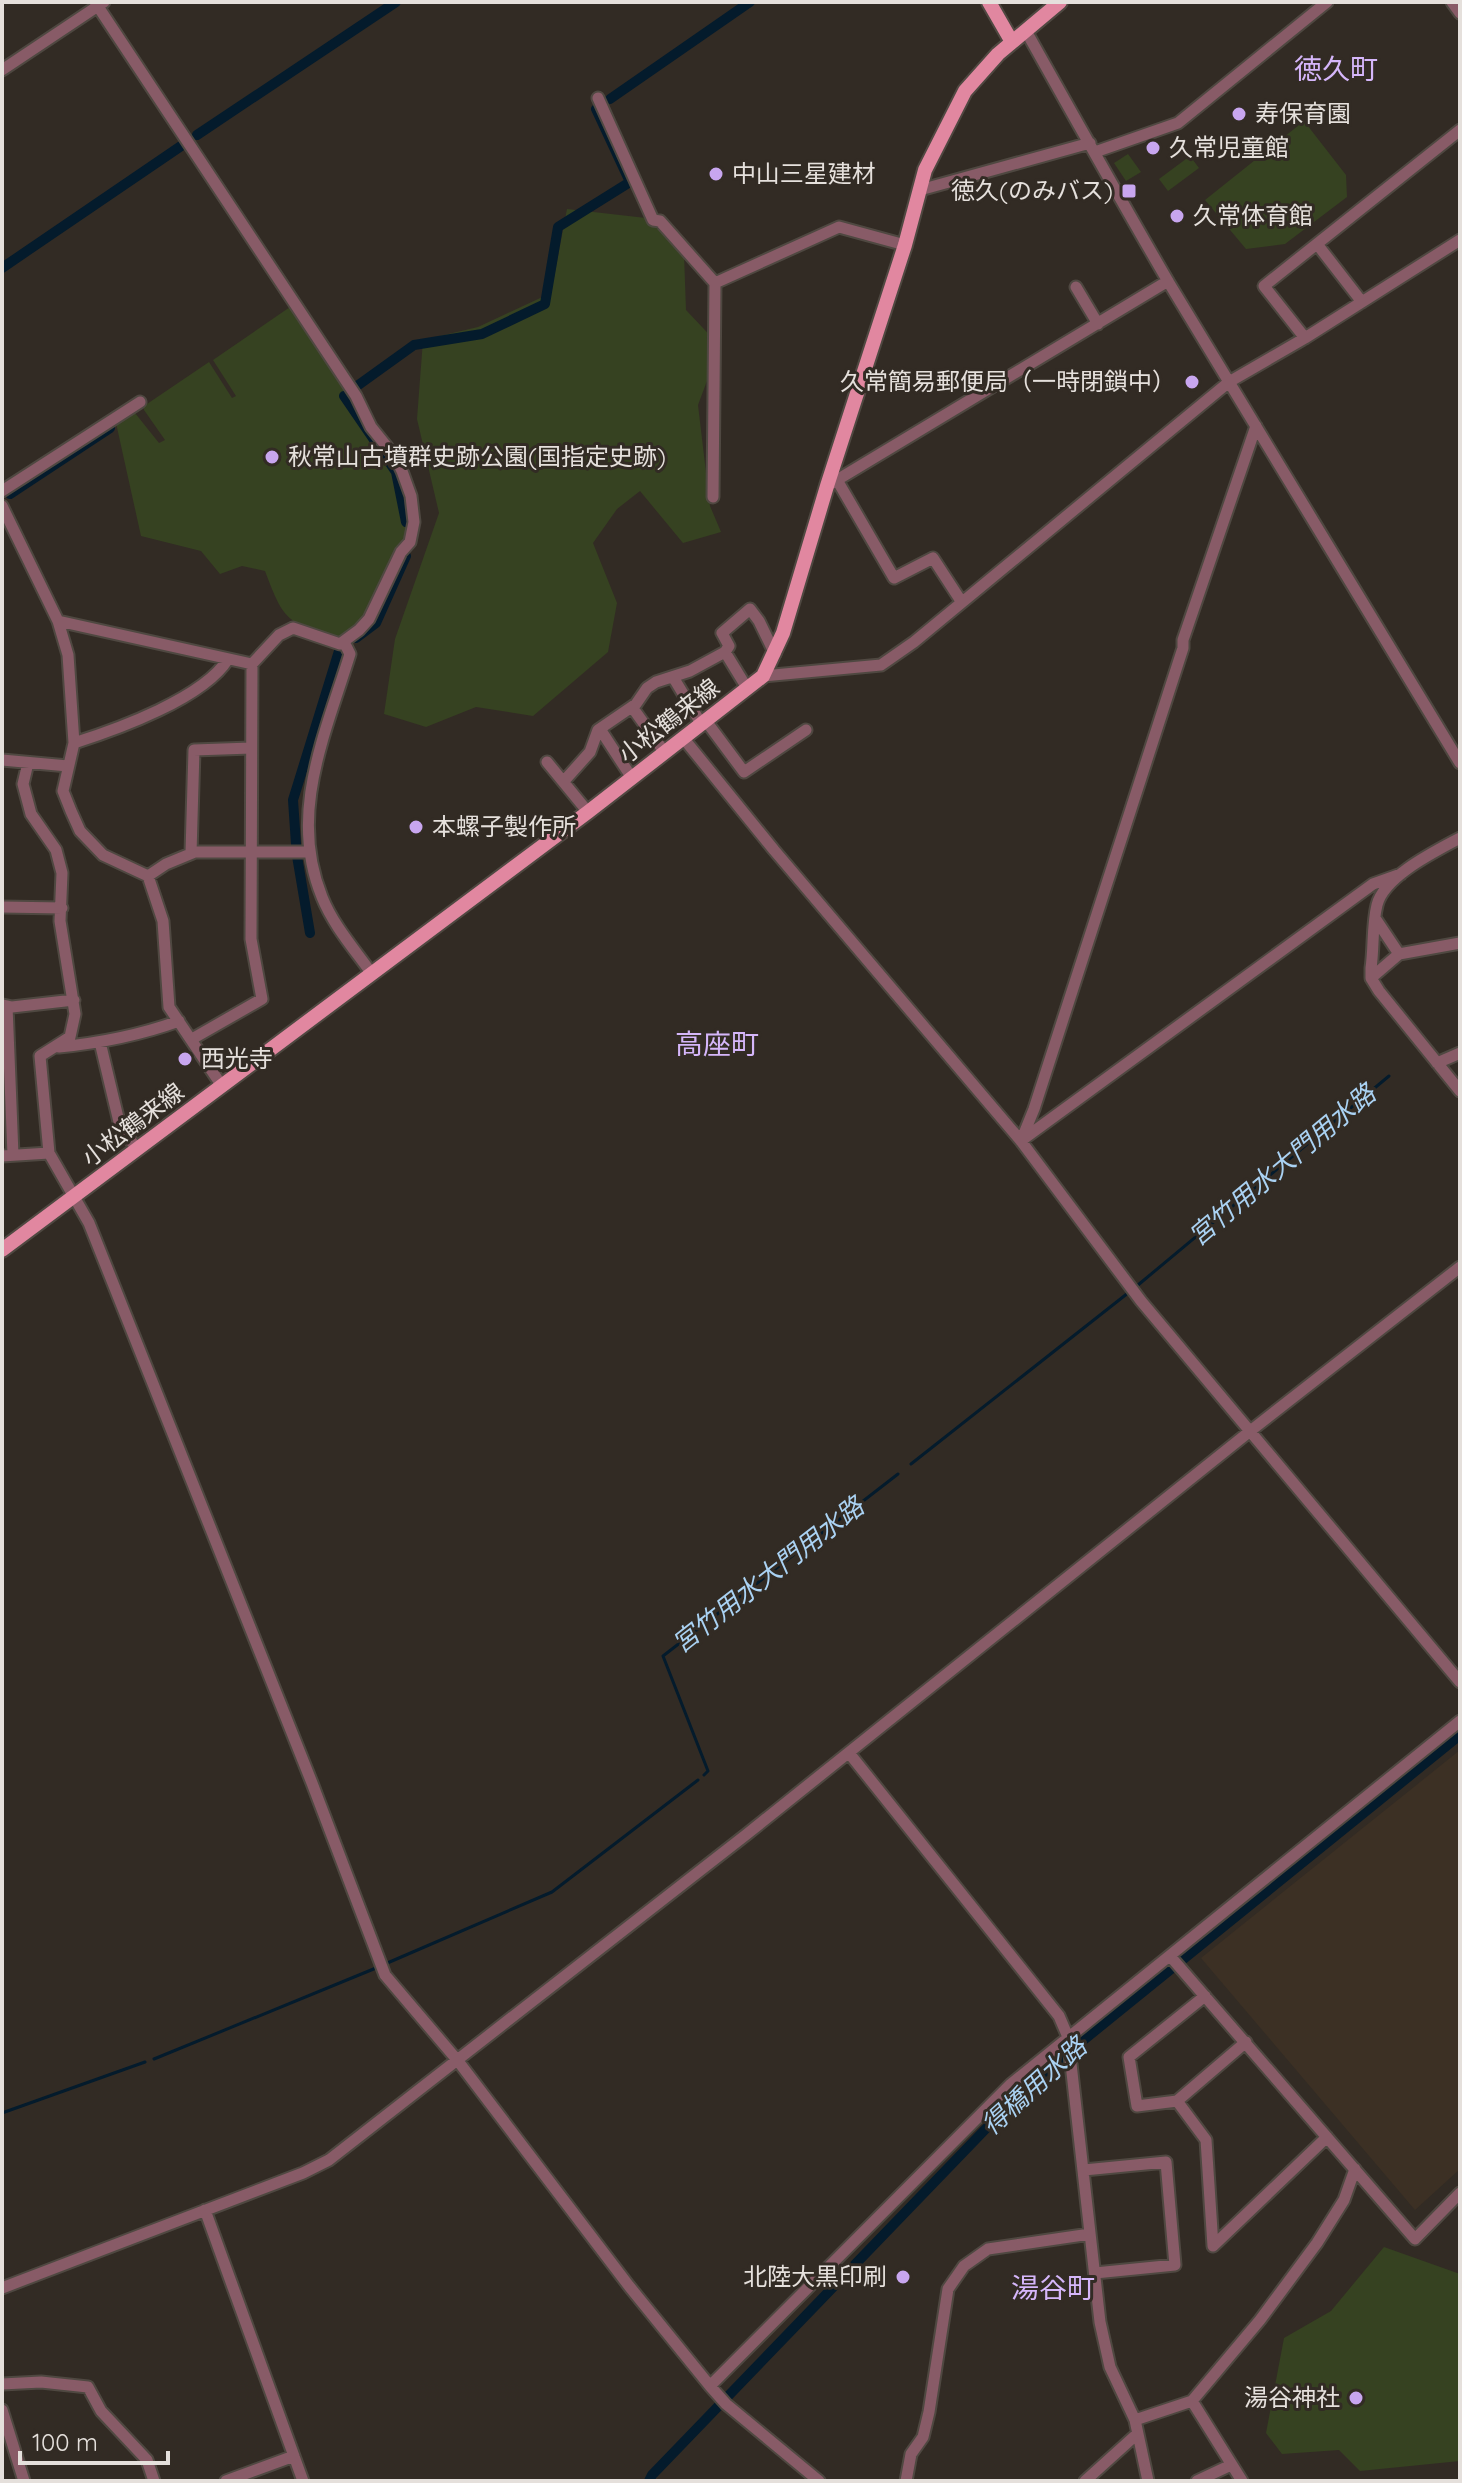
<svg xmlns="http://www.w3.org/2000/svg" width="1462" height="2483" font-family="Quicksand,'Noto Sans JP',sans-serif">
	<rect width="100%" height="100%" fill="#322b24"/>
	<path fill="#3c3024" d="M1460,1750V2169L1415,2210L1201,1958Z"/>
	<path fill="#364221" d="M1304,121L1346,175L1347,197L1285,244L1246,249L1205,200Z
		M1128,154L1141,172L1126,181L1114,163Z
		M1190,156L1199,168L1168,191L1159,179Z
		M567,209L646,218L684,254L686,310L720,346L698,405L710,506L721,532L683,543L640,491L617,509L593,543L617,603L608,652L533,716L476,707L426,727L384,714L395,639L439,513L417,419L423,340L478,327L551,293Z
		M290,307L359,409L380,452L400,481L407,504L408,522L404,537L370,614L339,639C287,621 285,624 265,571L242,566L220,574L201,551L141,536L116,423L135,413L159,443L165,440L144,410V406L209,362L232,398L236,396L213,360Z
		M1384,2247L1460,2274V2461L1360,2471L1339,2450L1282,2454L1266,2433L1284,2338L1331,2311Z"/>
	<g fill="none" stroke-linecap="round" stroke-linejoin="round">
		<path stroke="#041b2c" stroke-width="3" d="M1138,1285L1389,1076
			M911,1464L1128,1293
			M704,1775L708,1771L663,1656L898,1474
			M385,1964L552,1892L698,1780
			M154,2059L376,1968
			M2,2113L145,2062"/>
		<path stroke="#041b2c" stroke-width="10" d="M610,99L750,2
			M197,135L396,2
			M2,268L184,144
			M357,386L414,345L482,334L545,304L558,227L630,182L596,109
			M344,396L396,472L406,522
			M10,494L110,428
			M356,638L376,623L406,556
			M296,844L293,800L339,651
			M297,856L310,933
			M649,2481L652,2475L1028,2085L1460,1735"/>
		<defs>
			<path id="minor" d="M95,2L356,396L371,427L396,458L402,471L411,496L414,522L410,542L401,552L369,619L359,630L340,644L293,628L279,635L252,664L251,939L262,999L192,1039
				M1452,2L1460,13
				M1026,31C1073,115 1120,199 1169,283C1265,444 1364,602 1460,763
				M2,70L104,2
				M598,98L653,220L660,221L715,283L713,497
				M1095,152L1178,123L1327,2
				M920,190L1090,143
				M1317,244L1362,302
				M715,283L839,227L905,245
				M1076,287L1098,324
				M1305,338L1264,286L1460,130
				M837,480L894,578L933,558L961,601
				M827,486L1168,281
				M2,491L140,402
				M2,506L58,621L68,655L74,743L63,791L71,811L80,831L103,855L148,876L163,921L169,1007L222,1086
				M58,621L252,664
				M344,642L350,654C325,735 288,814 322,897C333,925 355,950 372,974
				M725,652L747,688
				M763,676L881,665L914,642L1229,382L1305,338L1460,240
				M673,677L702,725
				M632,707L665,753
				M706,721L744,772L806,730
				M600,729L632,778
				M684,739L774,850L1021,1141L1141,1301L1460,1682
				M74,743C118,729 204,698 228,659
				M2,760L68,766
				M547,762L588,812
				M28,763L23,784L31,814L56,850L62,873L60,921L75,1014L70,1037L40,1056L49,1153L89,1223L312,1783L385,1975L458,2061L629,2286L710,2386L726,2404L819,2481
				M564,781L590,752L598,730L636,704L647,688L656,682L690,671L725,652L729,646L722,633L750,609L759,621L775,654
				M1460,838C1436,851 1384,876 1377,905C1372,925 1374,948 1371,968V978L1379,991L1460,1091
				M191,853L194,750L251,748
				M148,876L166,864L195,852H310
				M2,907L62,908
				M1375,918L1399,954
				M1371,978L1399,954L1460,943
				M3,1005L12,1007L74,1000
				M7,1006L13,1155
				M100,1042L120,1126L137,1149
				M59,1047C100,1043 140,1035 179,1021
				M1437,1063L1460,1053
				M1022,1140L1373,884L1401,874
				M1021,1141L1034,1109L1183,648V640L1256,426
				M2,1156L49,1153
				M849,1753L1059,2016L1068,2037L1100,2322L1110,2367L1135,2420L1148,2481
				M1170,1956L1415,2239L1460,2193
				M1205,1996L1129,2057L1137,2106L1177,2101L1206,2140L1213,2246
				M1177,2101L1246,2042
				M1084,2170L1166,2162L1175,2265L1095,2273
				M205,2210L303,2481
				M1213,2246L1327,2137
				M2,2288L303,2173L329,2160L747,1834L1249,1432L1460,1267
				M2,2384L41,2382L88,2387L101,2411L147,2460L154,2481
				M710,2386L1011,2084L1460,1721
				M1192,2401L1242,2481
				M2,2410L24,2481
				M1135,2420L1192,2401L1260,2320L1317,2243L1344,2200L1355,2169
				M226,2481L294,2456
				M906,2481L911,2454L923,2437L929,2412L948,2289L964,2266L988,2249L1090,2234
				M1085,2481L1137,2434
				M1197,2481L1231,2465"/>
			<path id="major" d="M989,2L1012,42
				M2,1250L588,812L763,676L783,633L827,486L905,245L925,170L965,91L998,54L1060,2"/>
		</defs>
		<use href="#minor" stroke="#4f4841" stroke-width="15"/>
		<use href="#major" stroke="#4f4841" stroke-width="18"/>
		<use href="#minor" stroke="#885b67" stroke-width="11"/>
		<use href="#major" stroke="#e187a0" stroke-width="14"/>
	</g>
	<g fill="#c8a6ef" stroke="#322b24" stroke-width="3">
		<circle cx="1239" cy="114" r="8"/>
		<circle cx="1153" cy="148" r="8"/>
		<circle cx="716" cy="174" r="8"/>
		<rect x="1121" y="183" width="16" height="16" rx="4"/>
		<circle cx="1177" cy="216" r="8"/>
		<circle cx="1192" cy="382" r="8"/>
		<circle cx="272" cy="457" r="8"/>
		<circle cx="416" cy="827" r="8"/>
		<circle cx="185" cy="1059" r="8"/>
		<circle cx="903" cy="2277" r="8"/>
		<circle cx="1356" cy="2398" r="8"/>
	</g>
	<g text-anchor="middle" stroke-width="6" stroke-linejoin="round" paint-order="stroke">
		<g font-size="24" fill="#e5e0dc" stroke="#322b24" text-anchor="start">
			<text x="1255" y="122">寿保育園</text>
			<text x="1169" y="156">久常児童館</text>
			<text x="732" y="182">中山三星建材</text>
			<text x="1113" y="199" text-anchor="end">徳久(のみバス)</text>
			<text x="1193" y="224">久常体育館</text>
			<text x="1176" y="390" text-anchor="end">久常簡易郵便局（一時閉鎖中）</text>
			<text x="288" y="465">秋常山古墳群史跡公園(国指定史跡)</text>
			<text x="432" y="835">本螺子製作所</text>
			<text x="201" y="1067">西光寺</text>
			<text x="887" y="2285" text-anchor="end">北陸大黒印刷</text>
			<text x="1340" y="2406" text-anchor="end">湯谷神社</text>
		</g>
		<g font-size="24" fill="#e5e0dc" stroke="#322b24">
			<text transform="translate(669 721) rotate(-38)" y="8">小松鶴来線</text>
			<text transform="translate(133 1125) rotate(-37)" y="8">小松鶴来線</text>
		</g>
		<g font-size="26" font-style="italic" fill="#aad2f3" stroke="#322b24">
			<text transform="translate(1282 1165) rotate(-40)" y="9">宮竹用水大門用水路</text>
			<text transform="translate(768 1575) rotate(-38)" y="9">宮竹用水大門用水路</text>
			<text transform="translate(1034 2086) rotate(-42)" y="9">得橋用水路</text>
		</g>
		<g font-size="28" fill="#d5b6fa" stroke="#322b24">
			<text x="1336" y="79">徳久町</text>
			<text x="717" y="1054">高座町</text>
			<text x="1053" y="2298">湯谷町</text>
		</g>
	</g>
	<rect width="1462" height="2483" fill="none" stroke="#e5e0dc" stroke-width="8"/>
	<path d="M20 2451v12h148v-12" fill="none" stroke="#e5e0dc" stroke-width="4"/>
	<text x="32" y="2451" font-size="24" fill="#e5e0dc" stroke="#322b24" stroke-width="6" paint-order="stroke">100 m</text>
</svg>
